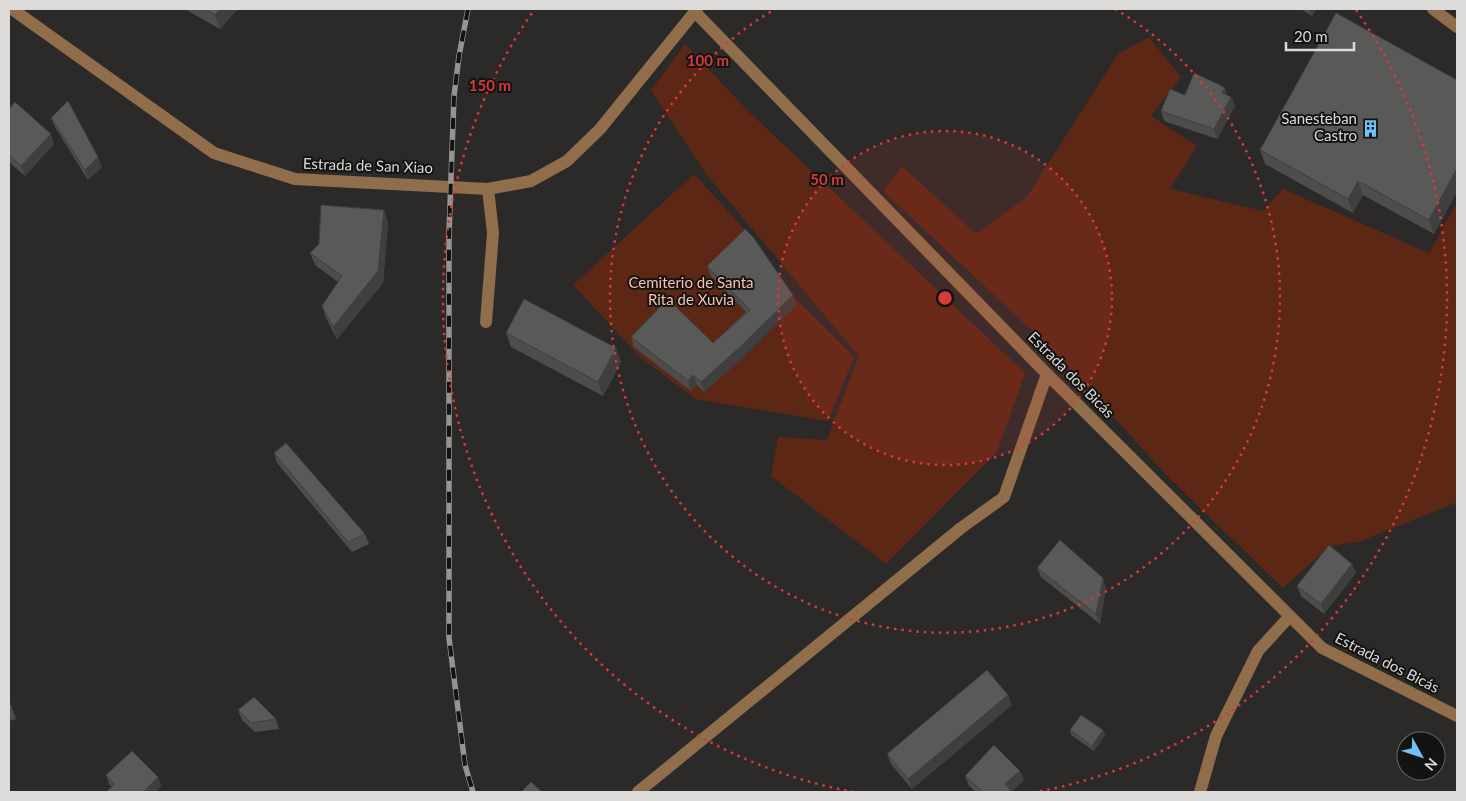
<svg xmlns="http://www.w3.org/2000/svg" width="1466" height="801" font-family="Lato,sans-serif">
	<rect width="100%" height="100%" fill="#2b2a28"/>
	<path fill="#5d2716" d="M1149,37L1181,77L1151,116L1197,146L1170,189L1263,211L1283,189L1429,253L1457,203V510L1455,503L1358,542L1330,546L1283,588L1169,478L1054,351L883,191L902,166L976,234L1026,198L1118,54Z
		M685,44L747,110L1025,373L997,452L886,564L771,476L778,437L827,440L859,356L706,174L651,90Z
		M694,174L760,246L794,297L854,357L828,421L695,399L638,355L573,285Z"/>
	<g fill="none" stroke-linecap="round" stroke-linejoin="round">
		<path stroke="#906e4b" stroke-width="12" d="M12,9L214,153L295,179L488,189L531,181L567,161L600,129L697,9
			M1433,9L1457,27
			M695,12L1047,374L1322,648L1457,716
			M486,322L493,233L488,189
			M638,792L961,528L1004,497L1047,374
			M1200,792L1216,736L1258,651L1290,616"/>
		<defs>
			<path id="rail" d="M468,9L459,56L454,96L449,233V638L465,765L473,792"/>
		</defs>
		<use href="#rail" stroke="#959492" stroke-width="5.5"/>
		<use href="#rail" stroke="#131312" stroke-width="4" stroke-dasharray="11" stroke-linecap="butt"/>
	</g>
	<path fill="#4d4d4c" d="M188,9H238L220,29L188,11Z
		M1301,9H1317L1312,16Z
		M1457,80V192L1434,234L1363,195L1353,213L1265,164L1260,150Z
		M1225,88L1227,95L1231,97L1235,106L1217,139L1164,121L1161,111Z
		M9,109L54,144L25,176L9,162Z
		M51,118L102,167L88,180L55,127Z
		M388,222L383,283L337,339L326,318L322,306L338,282L315,265L310,253Z
		M707,266L793,295L796,305L743,357L704,392L697,385L691,391L634,347L631,337L713,343L746,312L711,276Z
		M506,333L616,348L621,362L603,396L511,347Z
		M274,453L365,534L369,544L352,552L277,463Z
		M1352,564L1356,573L1324,614L1301,596L1297,586Z
		M1037,568L1106,588L1100,624L1041,577Z
		M9,700L16,719L9,721Z
		M1012,705L912,789L891,764L887,754Z
		M238,710L276,719L279,729L255,732L242,720Z
		M1070,730H1103L1105,735L1094,751L1071,735Z
		M1020,771L1024,780L1011,792H1012H976L969,786L965,776Z
		M106,775L158,777L161,786L112,787L109,784Z"/>
	<path fill="#3e3f3e" d="M220,9H238L220,29L215,15Z
		M1309,9H1317L1312,16Z
		M1225,88L1228,98L1222,93Z
		M1231,97L1235,106L1217,139L1214,129Z
		M51,134L54,144L25,176L21,166Z
		M98,157L102,167L88,180L85,170Z
		M1457,168V192L1434,234L1429,220Z
		M1358,181L1363,195L1353,213L1348,199Z
		M384,210L388,222L383,283L337,339L333,327Z
		M793,295L796,305L743,357L704,392L701,382Z
		M616,348L621,362L603,396L598,382Z
		M693,375L697,385L691,391L688,381Z
		M1352,564L1356,573L1324,614L1321,604Z
		M1103,578L1106,588L1100,624L1096,614Z
		M1008,695L1012,705L912,789L908,779Z
		M1103,730L1105,735L1094,751L1092,746Z
		M1020,771L1024,780L1011,792L1005,784Z
		M158,777L161,786L156,792H143Z"/>
	<path fill="#595a58" stroke="#3e3f3e" d="M204,9H220L215,15Z
		M1336,13L1457,80V168L1429,220L1358,181L1348,199L1260,150Z
		M1194,73L1220,85L1225,88L1222,93L1231,97L1214,129L1161,111L1170,89L1185,95Z
		M68,101L98,157L85,170L51,118Z
		M15,102L51,134L21,166L9,155V109Z
		M321,205L384,210L378,271L333,327L322,306L342,276L310,253L319,244Z
		M745,229L753,237L793,295L740,347L701,382L693,375L688,381L631,337L668,299L713,343L750,310L707,266Z
		M524,299L616,348L598,382L506,333Z
		M286,443L365,534L348,542L274,453Z
		M1060,540L1103,578L1096,614L1037,568Z
		M1329,545L1352,564L1321,604L1297,586Z
		M987,670L1008,695L908,779L887,754Z
		M254,697L276,719L251,723L238,710Z
		M9,700L12,709L9,710Z
		M1081,715L1103,730L1092,746L1070,730Z
		M994,745L1020,771L1005,784L1012,792H983L965,776Z
		M132,751L158,777L143,792H106L115,784L106,775Z
		M531,782L542,792H521Z"/>
	<circle cx="945" cy="298" r="167" fill="#d73a3a" fill-opacity=".12"/>
	<g fill="none" stroke="#d73a3a" stroke-width="2.5" stroke-dasharray="2.5 5">
		<circle cx="945" cy="298" r="167"/>
		<path d="M1115 9A335 335 0 1 1 775 9"/>
		<path d="M854 792A502 502 0 0 1 534 10M1356 10A502 502 0 0 1 1036 792"/>
	</g>
	<defs>
		<symbol id="building-bare" viewBox="-9 -9 18 18"><path d="M-4-6H4V6H1V3H-1V6H-4ZM-2.5-4.3h1.7v1.8h-1.7ZM.8-4.3h1.7v1.8H.8ZM-2.5-1h1.7V.8h-1.7ZM.8-1h1.7V.8H.8Z" fill="#70c2f4" stroke="#131312" stroke-width="2.5" paint-order="stroke"/></symbol>
	</defs>
	<g fill-rule="evenodd">
		<use href="#building-bare" x="1358" y="116" width="25" height="25"/>
	</g>
	<g text-anchor="middle" stroke-width="4" stroke-linejoin="round" paint-order="stroke">
		<g font-size="15" fill="#dcdbda" stroke="#131312" text-anchor="end">
			<text x="1357" y="124">Sanesteban<tspan x="1357" dy="17">Castro</tspan></text>
		</g>
		<g font-size="15" fill="#dcdbda" stroke="#131312">
			<text transform="translate(368 166) rotate(2)" y="5">Estrada de San Xiao</text>
			<text transform="translate(1071 375) rotate(45)" y="5">Estrada dos Bicás</text>
			<text transform="translate(1387 663) rotate(27)" y="5">Estrada dos Bicás</text>
		</g>
		<g font-size="15" fill="#f9c0af" stroke="#131312">
			<text x="691" y="288">Cemiterio de Santa<tspan x="691" dy="17">Rita de Xuvia</tspan></text>
		</g>
	</g>
	<circle cx="945" cy="298" r="8" fill="#d73a3a" stroke="#131312" stroke-width="2.5"/>
	<g font-size="15" text-anchor="middle" font-weight="bold" fill="#d73a3a" stroke="#131312" stroke-width="4" stroke-linejoin="round" paint-order="stroke">
		<text x="708" y="66">100 m</text>
		<text x="490" y="91">150 m</text>
		<text x="827" y="185">50 m</text>
	</g>
	<rect width="1466" height="801" fill="none" stroke="#dcdbda" stroke-width="20"/>
	<g transform="translate(1421 756) rotate(130)"><circle r="24" fill="#131312" stroke="#636362"/>
	<path d="M0-4L9 19L0 12L-9 19Z" fill="#70c2f4"/>
	<text y="-8" font-size="14" font-weight="bold" text-anchor="middle" fill="#dcdbda">N</text>
	</g>
	<path d="M1286 42v8h68v-8" fill="none" stroke="#dcdbda" stroke-width="2.5"/>
	<text x="1294" y="42" font-size="15" fill="#dcdbda" stroke="#131312" stroke-width="4" paint-order="stroke">20 m</text>
</svg>
